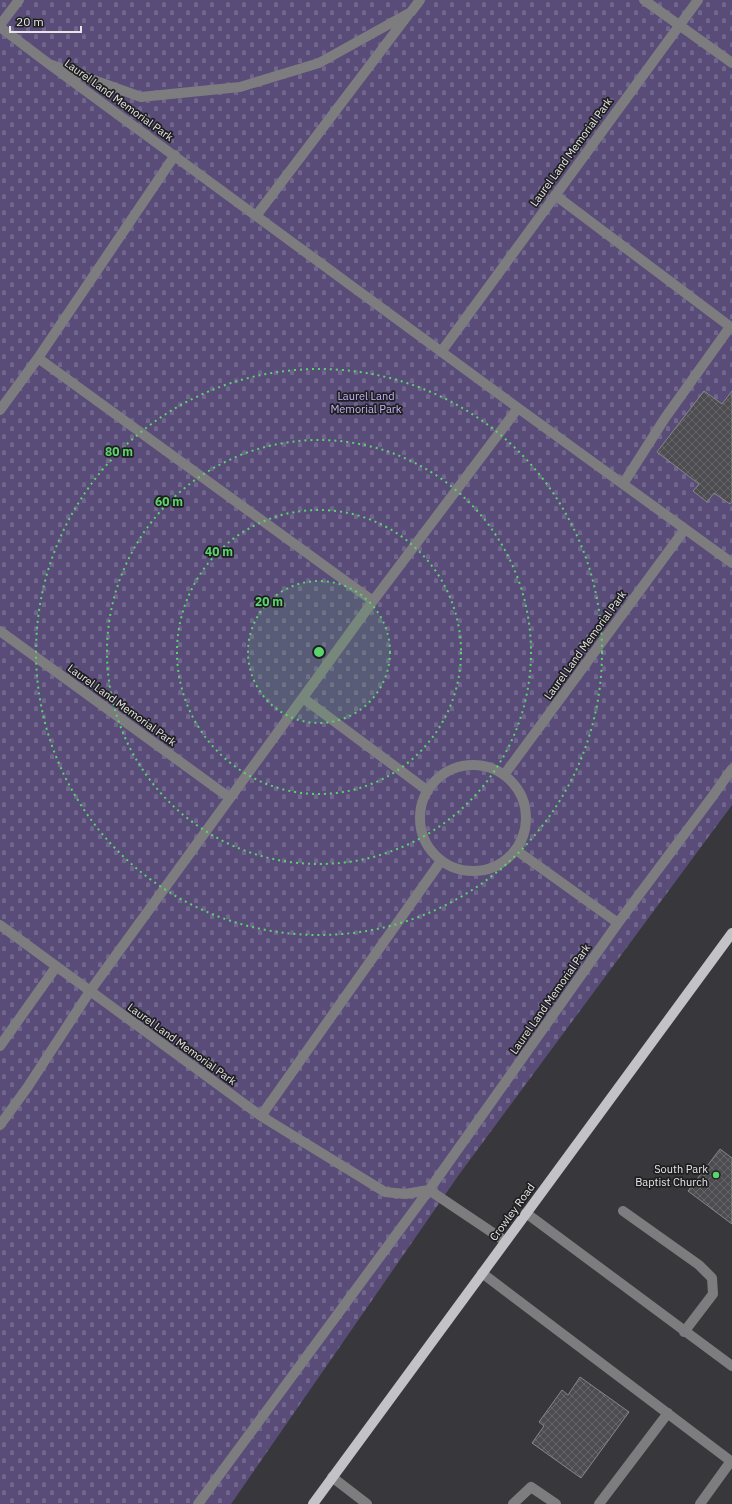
<svg xmlns="http://www.w3.org/2000/svg" width="732" height="1504" font-family="'IBM Plex Sans',sans-serif">
	<defs>
		<pattern id="cemetery-stones" width="16" height="16" patternUnits="userSpaceOnUse"><rect width="16" height="16" fill="#594c78"/><path d="M2 7V4a2 2 0 0 1 4 0v3zM10 15v-3a2 2 0 0 1 4 0v3z" fill="#71668b"/></pattern>
		<pattern id="building-cross-hatch" width="8" height="8" patternUnits="userSpaceOnUse"><rect width="8" height="8" fill="#4d4c50"/><path d="M0 0l8 8M0 8l8-8" fill="none" stroke="#676669"/></pattern>
	</defs>
	<rect width="100%" height="100%" fill="#38373b"/>
	<path fill="url(#cemetery-stones)" d="M0,0H732V805L458,1176L231,1504H0Z"/>
	<path fill="url(#building-cross-hatch)" stroke="#87868a" d="M704,391L722,404L732,391V502L730,504L714,493L707,502L693,491L699,484L657,452Z
		M720,1149L732,1158V1224L688,1191Z
		M580,1377L629,1412L581,1478L532,1443L544,1426L539,1422L562,1390L568,1395Z"/>
	<g fill="none" stroke-linecap="round" stroke-linejoin="round">
		<path stroke="#7d7d7f" stroke-width="10" d="M644,0L732,63
			M0,25L19,0
			M0,27L49,64L141,97L240,87L319,63L411,12L420,0
			M555,195L732,328
			M256,216L408,15
			M441,352L698,0
			M38,358L373,601
			M518,408L732,563
			M0,410L38,358L175,155
			M623,484L665,418L730,327
			M0,631L230,798
			M303,698L428,791
			M420 818a53 53 0 1 1 106 0a53 53 0 1 1-106 0Z
			M504,775L685,529
			M618,923L712,797L732,769
			M0,925L261,1116L385,1192L405,1194L429,1190L618,923L516,850
			M0,1046L56,967
			M261,1116L441,861
			M0,1125L27,1088L90,991L373,601L518,408L49,64
			M623,1211L699,1265L712,1278L713,1294L684,1332
			M526,1213L732,1366
			M482,1273L732,1462
			M332,1477L367,1504
			M198,1504L429,1190L505,1241
			M513,1504L531,1487L556,1504
			M599,1504L668,1413
			M700,1504L731,1461"/>
		<path stroke="#c3c2c6" stroke-width="10" d="M313,1504L732,933"/>
	</g>
	<circle cx="319" cy="652" r="71" fill="#5ad56e" fill-opacity=".12"/>
	<g fill="none" stroke="#5ad56e" stroke-width="2" stroke-dasharray="2 4">
		<circle cx="319" cy="652" r="71"/>
		<circle cx="319" cy="652" r="142"/>
		<circle cx="319" cy="652" r="212"/>
		<circle cx="319" cy="652" r="283"/>
	</g>
	<circle fill="#5ad56e" stroke="#1f1f20" stroke-width="1.5" cx="716" cy="1175" r="4"/>
	<g text-anchor="middle" stroke-width="3.5" stroke-linejoin="round" paint-order="stroke">
		<g font-size="11" fill="#e6e5e8" stroke="#1f1f20">
			<text transform="translate(119 100) rotate(36)" y="4">Laurel Land Memorial Park</text>
			<text transform="translate(571 152) rotate(-54)" y="4">Laurel Land Memorial Park</text>
			<text transform="translate(585 645) rotate(-54)" y="4">Laurel Land Memorial Park</text>
			<text transform="translate(122 705) rotate(36)" y="4">Laurel Land Memorial Park</text>
			<text transform="translate(550 999) rotate(-55)" y="4">Laurel Land Memorial Park</text>
			<text transform="translate(182 1044) rotate(36)" y="4">Laurel Land Memorial Park</text>
			<text transform="translate(512 1212) rotate(-54)" y="4">Crowley Road</text>
		</g>
		<g font-size="11" fill="#c6b2fb" stroke="#1f1f20">
			<text x="366" y="400">Laurel Land<tspan x="366" dy="13">Memorial Park</tspan></text>
		</g>
		<g font-size="11" fill="#e6e5e8" stroke="#1f1f20" text-anchor="end">
			<text x="708" y="1173">South Park<tspan x="708" dy="13">Baptist Church</tspan></text>
		</g>
	</g>
	<circle cx="319" cy="652" r="6" fill="#5ad56e" stroke="#1f1f20" stroke-width="2"/>
	<g font-size="12" text-anchor="middle" font-weight="bold" fill="#5ad56e" stroke="#1f1f20" stroke-width="3.5" stroke-linejoin="round" paint-order="stroke">
		<text x="119" y="456">80 m</text>
		<text x="169" y="506">60 m</text>
		<text x="219" y="556">40 m</text>
		<text x="269" y="606">20 m</text>
	</g>
	<path d="M10 26v6h71v-6" fill="none" stroke="#e6e5e8" stroke-width="2"/>
	<text x="16" y="26" font-size="12" fill="#e6e5e8" stroke="#1f1f20" stroke-width="3" paint-order="stroke">20 m</text>
</svg>
